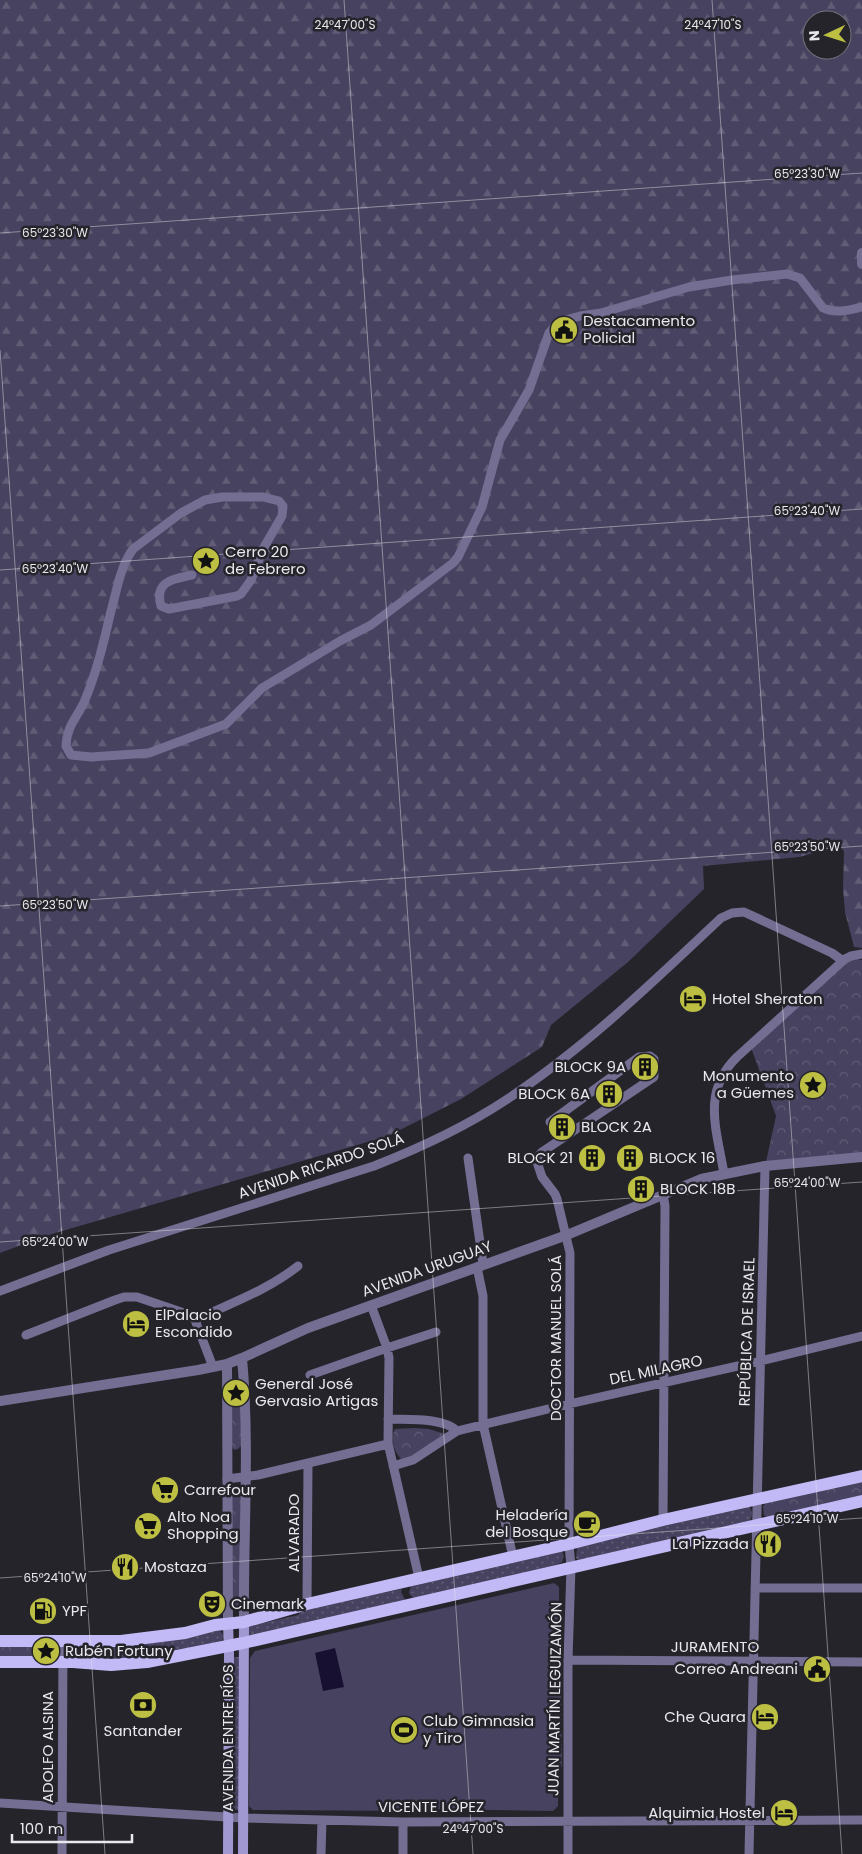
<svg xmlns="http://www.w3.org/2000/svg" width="862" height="1854" font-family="Poppins,sans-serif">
	<defs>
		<pattern id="grass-dots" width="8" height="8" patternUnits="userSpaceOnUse" patternTransform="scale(1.25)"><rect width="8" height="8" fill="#46425f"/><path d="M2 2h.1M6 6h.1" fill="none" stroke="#615d76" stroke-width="1.8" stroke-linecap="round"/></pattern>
		<pattern id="forest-firs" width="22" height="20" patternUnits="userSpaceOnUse" patternTransform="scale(1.25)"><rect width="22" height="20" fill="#46425f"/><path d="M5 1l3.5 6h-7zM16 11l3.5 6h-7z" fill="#615d76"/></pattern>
		<pattern id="park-crowns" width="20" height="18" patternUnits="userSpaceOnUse" patternTransform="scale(1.25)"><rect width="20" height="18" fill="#46425f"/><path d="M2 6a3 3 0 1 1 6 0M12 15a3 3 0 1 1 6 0" fill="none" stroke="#615d76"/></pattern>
	</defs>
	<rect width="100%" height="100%" fill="#25242b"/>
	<path fill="url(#grass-dots)" d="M749,1506C753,1511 753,1517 749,1522L579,1561L576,1558L577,1548L583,1545Z
		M556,1551L562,1552L564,1556L562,1562L556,1565L416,1599L411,1596L409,1593L411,1585Z
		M402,1589L401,1592L405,1600L252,1636L248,1635L247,1629L250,1626L298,1615L302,1609Z
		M215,1631H220L224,1636L222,1641L218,1643L144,1657L107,1659L69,1656L67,1654C73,1645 90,1650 99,1646Z
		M232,1657H239V1810H232Z"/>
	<path fill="url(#forest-firs)" fill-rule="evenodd" d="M0,0H862V948L854,947L845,912L843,889L844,851L839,846L799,857L703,866L704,889L628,962L551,1025L542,1047L461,1099L388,1136L45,1236L0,1253ZM812,20H842V50H812Z"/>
	<path fill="url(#park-crowns)" d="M853,958L862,960V1157L765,1166L776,1116L750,1045Z
		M233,1390L241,1391V1446L238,1449L234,1450L232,1447L231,1392Z
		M414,1428L429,1429L445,1434L411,1458L401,1459C394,1451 390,1439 395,1429Z
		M862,1481V1497L768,1518L764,1515L763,1506L766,1503Z
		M232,1496H237L242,1499L241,1606L233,1609L230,1607Z
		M0,1644L52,1647L54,1650L52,1657L0,1658Z"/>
	<path fill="#46425f" d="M554,1583L559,1587V1671L561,1672L562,1767H558V1806L553,1811L423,1809L421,1811L253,1810L249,1806L250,1658L255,1651Z"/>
	<path fill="#171031" d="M335,1648L344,1687L323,1691L315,1653Z"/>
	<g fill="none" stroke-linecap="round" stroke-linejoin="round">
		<path stroke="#736e92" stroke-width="9" d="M192,575C173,579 154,581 161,606L169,609L237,596L241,594L251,580L263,549L282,516L283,506L279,501L263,497H222L205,500L181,513L133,549C120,567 117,590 111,611C104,641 97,671 85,700C78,717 67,724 66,746L71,755L91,757L149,753L226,724L262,688L340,641L371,625L453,563L458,557L482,507L500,440L529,390L549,333L557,324L562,321L580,316L601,313L689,287L732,280L787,274L800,278L823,308C836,314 849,310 862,307
			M550,1122L639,1057L650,1056L654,1059V1077L542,1152L536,1159L542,1177L555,1194L557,1199L570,1253L569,1544L571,1567L568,1660V1854
			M468,1158L483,1264
			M724,1174C717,1130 701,1092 737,1057L845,959L851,956L862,954
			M663,1194L665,1206L663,1520
			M477,1267L483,1296V1424L513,1557
			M0,1291L109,1250L374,1166C420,1148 465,1127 506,1100C585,1048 653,982 721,918L732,913L744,912L832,953L843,961
			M371,1305L387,1348L389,1358L388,1443L419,1578
			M195,1320C229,1304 268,1290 298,1266
			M26,1335L115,1300L124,1297H137L190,1315L195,1320L213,1367
			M310,1375L387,1348L436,1332
			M388,1419C407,1420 443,1417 457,1431
			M393,1466L413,1460L457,1431L569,1404L760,1361L862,1336
			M227,1479L258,1475L388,1444
			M755,1588H862
			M307,1604L308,1463
			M568,1660L862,1662
			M0,1803L243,1818L403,1822L862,1820
			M403,1822V1854
			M62,1854L63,1640
			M321,1854L322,1820
			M749,1854L765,1166"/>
		<path stroke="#736e92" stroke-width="10" d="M862,253V264
			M242,1358C250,1446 243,1534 244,1622
			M227,1364L228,1623
			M0,1401L198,1370L227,1364L242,1358L308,1328L567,1235L701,1179L765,1166L862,1157"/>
		<path stroke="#9f98d1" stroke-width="10" d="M228,1623L229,1654L228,1854
			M243,1854L244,1622"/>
		<path stroke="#c2baf6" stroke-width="12" d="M0,1641H121L185,1633L215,1625L244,1622L307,1604L569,1544L663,1520L862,1476
			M0,1662H73L111,1665L147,1662L243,1643L862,1501"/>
	</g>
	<path fill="none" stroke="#e9e9ed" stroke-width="1" stroke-opacity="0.45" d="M344,0L473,1854M712,0L842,1854M0,233L862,173M0,350L105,1854M0,570L862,509M0,906L862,846M0,1242L862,1182M0,1578L862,1518"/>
	<defs>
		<symbol id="civic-disc" viewBox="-11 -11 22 22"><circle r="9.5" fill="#bdbf43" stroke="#25242b"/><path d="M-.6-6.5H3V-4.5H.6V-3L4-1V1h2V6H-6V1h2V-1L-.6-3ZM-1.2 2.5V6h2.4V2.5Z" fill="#111"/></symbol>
		<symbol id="sight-disc" viewBox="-11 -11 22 22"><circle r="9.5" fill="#bdbf43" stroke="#25242b"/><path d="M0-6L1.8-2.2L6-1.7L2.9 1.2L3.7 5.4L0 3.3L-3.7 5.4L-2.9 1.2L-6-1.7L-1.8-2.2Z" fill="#111"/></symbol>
		<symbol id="hotel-disc" viewBox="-11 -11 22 22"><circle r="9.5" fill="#bdbf43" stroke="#25242b"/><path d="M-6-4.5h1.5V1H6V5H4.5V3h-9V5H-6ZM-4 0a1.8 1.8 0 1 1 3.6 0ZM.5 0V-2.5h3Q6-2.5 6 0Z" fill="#111"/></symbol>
		<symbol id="building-disc" viewBox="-11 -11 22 22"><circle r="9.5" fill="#bdbf43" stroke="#25242b"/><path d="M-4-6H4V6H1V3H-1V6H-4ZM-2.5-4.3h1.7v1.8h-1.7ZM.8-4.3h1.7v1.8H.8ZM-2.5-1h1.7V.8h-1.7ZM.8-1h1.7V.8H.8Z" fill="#111"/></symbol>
		<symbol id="supermarket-disc" viewBox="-11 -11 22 22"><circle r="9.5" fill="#bdbf43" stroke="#25242b"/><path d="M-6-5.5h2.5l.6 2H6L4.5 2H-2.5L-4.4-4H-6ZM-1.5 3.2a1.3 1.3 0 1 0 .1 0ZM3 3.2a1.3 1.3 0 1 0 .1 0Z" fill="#111"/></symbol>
		<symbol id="cafe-disc" viewBox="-11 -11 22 22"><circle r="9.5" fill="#bdbf43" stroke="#25242b"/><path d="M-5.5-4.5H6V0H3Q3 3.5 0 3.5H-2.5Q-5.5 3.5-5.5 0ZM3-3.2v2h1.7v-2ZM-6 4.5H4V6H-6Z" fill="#111"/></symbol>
		<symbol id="restaurant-disc" viewBox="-11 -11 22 22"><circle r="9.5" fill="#bdbf43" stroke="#25242b"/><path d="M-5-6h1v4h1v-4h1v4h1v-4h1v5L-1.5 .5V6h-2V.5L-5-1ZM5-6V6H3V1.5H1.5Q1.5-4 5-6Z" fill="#111"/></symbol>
		<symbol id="theatre-disc" viewBox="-11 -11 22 22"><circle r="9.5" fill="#bdbf43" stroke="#25242b"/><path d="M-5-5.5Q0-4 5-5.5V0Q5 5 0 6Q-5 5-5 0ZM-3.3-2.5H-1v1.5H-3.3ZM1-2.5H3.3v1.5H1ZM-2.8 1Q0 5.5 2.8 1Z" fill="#111"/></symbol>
		<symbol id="fuel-disc" viewBox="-11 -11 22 22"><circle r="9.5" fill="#bdbf43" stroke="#25242b"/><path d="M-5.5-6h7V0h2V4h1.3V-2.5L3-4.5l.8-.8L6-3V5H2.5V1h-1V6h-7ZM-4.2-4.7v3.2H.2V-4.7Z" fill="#111"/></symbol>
		<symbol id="bank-disc" viewBox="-11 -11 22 22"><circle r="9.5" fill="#bdbf43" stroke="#25242b"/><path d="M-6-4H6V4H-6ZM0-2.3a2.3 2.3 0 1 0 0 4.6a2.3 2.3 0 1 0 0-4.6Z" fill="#111"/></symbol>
		<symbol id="stadium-disc" viewBox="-11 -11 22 22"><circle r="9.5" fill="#bdbf43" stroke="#25242b"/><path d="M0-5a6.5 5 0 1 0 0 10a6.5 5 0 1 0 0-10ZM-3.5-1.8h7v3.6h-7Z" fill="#111"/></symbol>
	</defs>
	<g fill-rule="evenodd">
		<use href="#civic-disc" x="548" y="314" width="32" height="32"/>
		<use href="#sight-disc" x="190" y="545" width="32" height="32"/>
		<use href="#hotel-disc" x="677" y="983" width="32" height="32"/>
		<use href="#building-disc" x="629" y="1051" width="32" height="32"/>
		<use href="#sight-disc" x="797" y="1069" width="32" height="32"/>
		<use href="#building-disc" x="593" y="1078" width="32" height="32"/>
		<use href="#building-disc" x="546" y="1111" width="32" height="32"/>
		<use href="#building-disc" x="576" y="1142" width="32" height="32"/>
		<use href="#building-disc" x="614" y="1142" width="32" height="32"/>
		<use href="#building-disc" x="625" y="1173" width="32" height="32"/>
		<use href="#hotel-disc" x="120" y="1308" width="32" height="32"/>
		<use href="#sight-disc" x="220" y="1377" width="32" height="32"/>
		<use href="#supermarket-disc" x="149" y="1474" width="32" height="32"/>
		<use href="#cafe-disc" x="571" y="1508" width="32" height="32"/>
		<use href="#supermarket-disc" x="132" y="1510" width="32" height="32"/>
		<use href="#restaurant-disc" x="752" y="1528" width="32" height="32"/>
		<use href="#restaurant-disc" x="109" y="1551" width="32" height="32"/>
		<use href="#theatre-disc" x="196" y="1588" width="32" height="32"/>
		<use href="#fuel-disc" x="27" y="1595" width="32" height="32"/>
		<use href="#sight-disc" x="30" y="1635" width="32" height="32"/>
		<use href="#civic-disc" x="801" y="1653" width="32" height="32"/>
		<use href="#bank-disc" x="127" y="1689" width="32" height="32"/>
		<use href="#hotel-disc" x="749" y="1701" width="32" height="32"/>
		<use href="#stadium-disc" x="388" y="1714" width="32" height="32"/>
		<use href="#hotel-disc" x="768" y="1797" width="32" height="32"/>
	</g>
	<g text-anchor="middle" stroke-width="5" stroke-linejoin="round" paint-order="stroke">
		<g font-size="15" fill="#e9e9ed" stroke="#25242b" text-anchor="start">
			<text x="583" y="326">Destacamento<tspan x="583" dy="17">Policial</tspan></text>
			<text x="225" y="557">Cerro 20<tspan x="225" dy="17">de Febrero</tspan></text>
			<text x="712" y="1004">Hotel Sheraton</text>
			<text x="626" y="1072" text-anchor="end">BLOCK 9A</text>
			<text x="794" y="1081" text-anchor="end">Monumento<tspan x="794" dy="17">a Güemes</tspan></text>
			<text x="590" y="1099" text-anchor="end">BLOCK 6A</text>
			<text x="581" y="1132">BLOCK 2A</text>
			<text x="573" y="1163" text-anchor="end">BLOCK 21</text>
			<text x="649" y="1163">BLOCK 16</text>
			<text x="660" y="1194">BLOCK 18B</text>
			<text x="155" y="1320">ElPalacio<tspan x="155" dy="17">Escondido</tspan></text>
			<text x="255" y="1389">General José<tspan x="255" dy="17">Gervasio Artigas</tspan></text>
			<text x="184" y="1495">Carrefour</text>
			<text x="568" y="1520" text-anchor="end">Heladería<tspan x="568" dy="17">del Bosque</tspan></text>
			<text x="167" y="1522">Alto Noa<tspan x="167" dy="17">Shopping</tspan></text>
			<text x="749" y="1549" text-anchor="end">La Pizzada</text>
			<text x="144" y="1572">Mostaza</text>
			<text x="231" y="1609">Cinemark</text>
			<text x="62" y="1616">YPF</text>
			<text x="65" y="1656">Rubén Fortuny</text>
			<text x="798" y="1674" text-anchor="end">Correo Andreani</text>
			<text x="746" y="1722" text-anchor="end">Che Quara</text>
			<text x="423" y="1726">Club Gimnasia<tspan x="423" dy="17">y Tiro</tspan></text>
			<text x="143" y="1736" text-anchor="middle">Santander</text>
			<text x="765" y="1818" text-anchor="end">Alquimia Hostel</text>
		</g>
		<g font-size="15" fill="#e9e9ed" stroke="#25242b">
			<text transform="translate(321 1166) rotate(-19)" y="5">AVENIDA RICARDO SOLÁ</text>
			<text transform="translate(427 1269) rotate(-20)" y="5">AVENIDA URUGUAY</text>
			<text transform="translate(747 1332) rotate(-88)" y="5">REPÚBLICA DE ISRAEL</text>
			<text transform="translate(556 1338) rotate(-90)" y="5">DOCTOR MANUEL SOLÁ</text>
			<text transform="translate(656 1370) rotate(-12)" y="5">DEL MILAGRO</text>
			<text transform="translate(294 1533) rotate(-90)" y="5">ALVARADO</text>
			<text x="715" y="1652">JURAMENTO</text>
			<text transform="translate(555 1699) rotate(-89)" y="5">JUAN MARTÍN LEGUIZAMÓN</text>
			<text transform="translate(228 1738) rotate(-90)" y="5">AVENIDA ENTRE RÍOS</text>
			<text transform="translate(48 1747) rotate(-90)" y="5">ADOLFO ALSINA</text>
			<text x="431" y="1812">VICENTE LÓPEZ</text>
		</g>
	</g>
	<g font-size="12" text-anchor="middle" fill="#e9e9ed" stroke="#25242b" stroke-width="5" stroke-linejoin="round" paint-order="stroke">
		<text x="345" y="29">24°47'00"S</text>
		<text x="713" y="29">24°47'10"S</text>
		<text x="807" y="178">65°23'30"W</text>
		<text x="55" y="237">65°23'30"W</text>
		<text x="807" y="515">65°23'40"W</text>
		<text x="55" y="573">65°23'40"W</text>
		<text x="807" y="851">65°23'50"W</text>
		<text x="55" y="909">65°23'50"W</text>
		<text x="807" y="1187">65°24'00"W</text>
		<text x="55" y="1246">65°24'00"W</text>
		<text x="807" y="1523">65°24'10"W</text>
		<text x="55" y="1582">65°24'10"W</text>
		<text x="473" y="1833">24°47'00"S</text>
	</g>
	<g transform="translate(827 35) rotate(266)"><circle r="24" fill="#25242b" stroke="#737379"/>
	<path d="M0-4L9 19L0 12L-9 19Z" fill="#bdbf43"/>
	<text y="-8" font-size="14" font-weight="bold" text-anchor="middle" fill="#e9e9ed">N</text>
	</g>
	<path d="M12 1834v8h120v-8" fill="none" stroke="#e9e9ed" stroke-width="2.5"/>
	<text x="20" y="1834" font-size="15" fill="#e9e9ed" stroke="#25242b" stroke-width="4" paint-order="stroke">100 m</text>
</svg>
